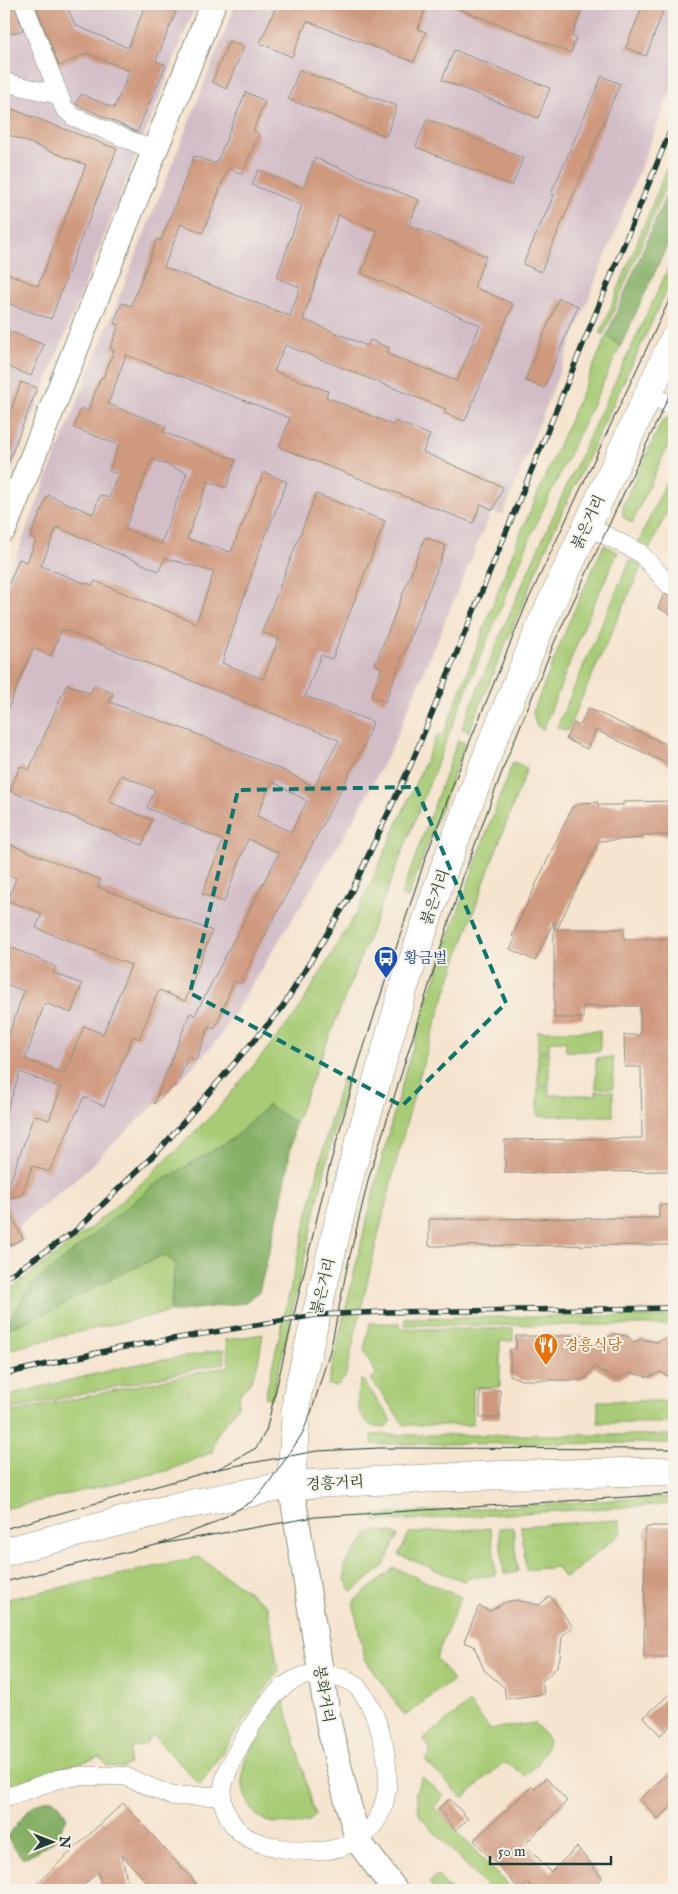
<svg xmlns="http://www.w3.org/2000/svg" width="678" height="1894" font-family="'IM FELL English','Noto Serif KR',serif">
	<rect width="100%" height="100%" fill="#f7f3e8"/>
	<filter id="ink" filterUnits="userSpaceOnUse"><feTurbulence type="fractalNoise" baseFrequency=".02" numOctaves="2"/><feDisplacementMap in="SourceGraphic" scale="10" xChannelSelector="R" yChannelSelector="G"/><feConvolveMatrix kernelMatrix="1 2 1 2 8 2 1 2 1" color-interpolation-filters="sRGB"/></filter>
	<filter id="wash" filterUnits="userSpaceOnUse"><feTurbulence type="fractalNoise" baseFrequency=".0096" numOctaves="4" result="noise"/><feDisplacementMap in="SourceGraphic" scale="20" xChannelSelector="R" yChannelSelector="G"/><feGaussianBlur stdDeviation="1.12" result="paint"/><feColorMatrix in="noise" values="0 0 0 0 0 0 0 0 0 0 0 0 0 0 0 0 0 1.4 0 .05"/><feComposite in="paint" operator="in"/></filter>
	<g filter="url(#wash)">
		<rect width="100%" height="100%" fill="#f5e4ce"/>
		<path fill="#d2bdc6" d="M4,4H196L4,489Z
			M236,4H674V83L503,515L491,512L392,747L354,819L218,1039L182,1078L83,1173L18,1226L24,1240L4,1253V586Z"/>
		<path fill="#a7cc75" stroke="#638454" d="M674,151V166L604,334H600Z
			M674,257V275L554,529L469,731L462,728C526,568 600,413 674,257Z
			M607,335L620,347L536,524L468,686L295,1123L268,1106L235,1137L195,1162L31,1286L4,1327V1294L87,1231L145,1180L217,1110L296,1014L362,903L437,735L443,736L518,539Z
			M671,416H674V432L632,523L623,517V505L662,421Z
			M674,465V496L650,548L638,543Z
			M604,545L618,552L586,621L543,730L536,725L533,712L572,615Z
			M630,560L642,565L567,731L557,727Z
			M458,740L465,743L408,898L401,896Z
			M513,762L527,768C488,871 449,975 418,1081C390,1179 368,1279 345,1378L337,1386L328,1385C352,1282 375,1179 404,1077C435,970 474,866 513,762Z
			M538,1031H600V1051H566V1041H549V1051H538Z
			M538,1053H549V1086H538Z
			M596,1058H613V1088H596Z
			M342,1078L348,1080L332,1139L272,1399L265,1397L326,1137Z
			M538,1088H549V1095H596V1091H613V1116H538Z
			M163,1255L175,1262L170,1312L69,1334L4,1351V1330L54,1310L97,1285Z
			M593,1316H674V1325H405V1318Z
			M370,1323H400L401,1329H513V1341H500V1387L473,1388V1425H404L371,1379L376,1374L364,1350Z
			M263,1334C259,1355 258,1379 240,1393L238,1406L217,1434L212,1452L170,1470L4,1509V1414L229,1366L226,1340Z
			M223,1350L225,1363L4,1411V1396L133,1365Z
			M362,1379L392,1421L385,1427L371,1426C354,1410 357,1403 360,1382Z
			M598,1401H674V1423H598Z
			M372,1435H674V1443L372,1444Z
			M674,1496V1504L375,1522L374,1515Z
			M619,1520L621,1533L565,1579L557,1567L526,1570L521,1526Z
			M513,1527L518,1572L504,1574L499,1528Z
			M491,1528L496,1575L468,1578L466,1582L399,1555L409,1533Z
			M376,1531L391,1532L398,1535L383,1567L352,1592L345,1580L344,1564L369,1534Z
			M199,1557L268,1606L278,1671L201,1783H198L155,1737L150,1736L146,1744L131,1749L129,1764L122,1768L107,1766L100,1757L55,1770L4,1788V1600Z
			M394,1568L461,1597L436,1658L453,1680L405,1716L365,1659L353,1602Z
			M283,1698L315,1815C308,1824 302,1824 292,1824C282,1823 270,1824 262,1819C246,1809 241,1788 243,1771C245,1749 271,1718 283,1698Z
			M469,1703L490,1729L535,1723L549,1741L538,1764L525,1776L511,1765L503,1763L463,1798L425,1761L430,1754V1749L423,1740Z
			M422,1777L444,1796L434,1807L512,1890H490L420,1817L415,1793Z
			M437,1875L451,1890H435L429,1883Z"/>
		<path fill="#85b066" stroke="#52764d" d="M674,176V231L620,347L607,335Z
			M268,1105L295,1123L281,1204L259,1292L244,1303L170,1312L175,1262L163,1255L97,1285L54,1310L4,1330L31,1286L153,1186L235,1137Z
			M52,1799L59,1804L67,1818L54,1841L23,1859L7,1838C19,1821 30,1802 52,1799Z"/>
		<g id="blocks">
			<path fill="#cf997e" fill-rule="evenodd" d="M4,4H14L23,30L4,36Z
				M35,4H66L75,25L128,48L146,4H179L156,61L166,65L137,132L76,104L81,94L114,108L130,71L87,53L59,66Z
				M277,4H351L373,12L376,4H427L418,29L426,32L414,62L307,21L292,57L260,43Z
				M446,4H584L572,36L576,38L571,53Z
				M643,4H666L646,56L626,48Z
				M229,41L244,47L226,89L212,82Z
				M454,50L550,88L538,118L442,80Z
				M299,70L397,106L386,136L288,99Z
				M602,76L620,84L541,272L523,264L554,195L551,194Z
				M246,92L265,101L253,131L259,134L242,174L228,168L203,233L181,224L164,267L290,316L300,287L277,278L302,205L252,185L258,170L303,188L315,158L419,200L409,225L486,256L474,287L513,304L465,421L444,413L446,409L285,345L274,371L328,391L326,397L393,425L395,421L430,435L423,452L503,487L493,510L481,504L473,523L279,447L290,418L126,355L108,404L166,426L163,432L236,460L226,488L208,481L187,539L231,552L264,472L287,482L259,552L222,663L263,679L279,638L262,632L316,494L385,521L332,659L321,655L305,696L373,722L362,749L240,984L234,981L215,1029L209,1026L196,1060L188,1057L178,1082L154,1104L190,1013L195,1015L279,853L248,839L224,902L202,894L223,840L147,808L155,790L121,775L109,802L152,820L142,845L10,791L20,766L29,770L67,684L90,693L94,685L113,693L109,702L192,732L284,771L314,787L339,740L62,629L51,656L33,648L4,718V596L19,559L27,562L36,540L30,537L48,495L93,514L100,495L109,498L118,474L109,471L119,445L74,428L81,408L88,411L101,377L103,378L114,350L110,349L119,325L114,323L122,303L131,306L157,239L161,241L194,156L216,164ZM338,215L378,231L361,273L480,325L457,381L387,354L389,348L370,340L367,346L303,319ZM152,459L187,473L161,544L125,529ZM57,527L159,571L165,558L214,572L196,623L95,581L93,585L81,582L41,566ZM272,781L307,801L291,832L257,816Z
				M4,106L117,149L87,225H86L51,319L4,302V272L38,286L86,165L4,133Z
				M427,119L523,158L512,186L416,147Z
				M559,298L578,306L544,388L525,380Z
				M4,329L44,345L31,376L4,365Z
				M21,382L37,388L4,474V429Z
				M425,537L446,546L385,702L371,696L382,668L375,665Z
				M664,594L674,598V616L658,608Z
				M588,708L674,748V767L596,730L587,749L566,739L573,723L580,726Z
				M674,801V835H642V838L599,841L557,929H624V939H674V1171L505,1173V1140L642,1138L641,1067H625L624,1035H640V1006H583V1018H554V921L535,961L510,949L516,938L512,936L572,807L582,803L598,802V805H623V802Z
				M4,842L101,880L98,887L212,931L185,1001L159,990L139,1039L133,1036L104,1106L84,1097L49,1172L32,1166L22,1195L4,1199L34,1115L49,1120L61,1088L20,1072L6,1113H4V1049L24,991L4,983V944L56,967L53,973L82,984L71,1013L45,1003L25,1059L64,1074L84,1026L103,1034L131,965L36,928L42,913L8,901L16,878L4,873Z
				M4,1199L23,1239L4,1248Z
				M659,1205H674V1245L429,1246V1219L659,1218Z
				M674,1333V1379L660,1372L649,1377L631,1373L620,1378H613L594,1367L587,1377L581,1380H521L510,1375V1349H516V1336H588V1350L613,1334L627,1336L634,1342L641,1339L657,1342Z
				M480,1390H500V1418H480Z
				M652,1526H674V1657H644L645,1533L646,1528Z
				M550,1596L573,1627L562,1636L560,1658L556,1668L542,1681L544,1694L506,1699L504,1687L484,1670L474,1646L464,1642L479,1606L490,1611L506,1602L517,1600L539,1605Z
				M674,1690V1723L660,1735L644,1717Z
				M674,1768V1805L658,1819L640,1799Z
				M546,1778L567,1801L525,1844L551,1872L577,1847L602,1878L589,1890H534L528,1883L520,1890L474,1840L532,1786L534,1788Z
				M450,1799L468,1819L455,1830L438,1809Z
				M123,1803L202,1890H154L122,1855L129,1890H102L98,1872L78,1890H30Z"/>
		</g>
	</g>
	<g filter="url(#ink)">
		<use href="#blocks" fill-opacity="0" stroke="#8a9081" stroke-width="1"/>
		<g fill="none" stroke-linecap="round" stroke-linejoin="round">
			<defs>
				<path id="street" d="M24,4L64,108L74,117L153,150
					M4,82L58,95
					M648,393L674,407
					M4,487L19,492
					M586,525L640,553L668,584L674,587
					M320,1672C329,1675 344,1677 352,1682C366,1693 375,1715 380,1731C404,1808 371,1863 286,1849C269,1846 247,1842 235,1827C229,1820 222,1805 222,1796C221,1770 262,1704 282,1688C293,1678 306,1675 320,1672Z
					M4,1798L58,1779L80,1776H124L172,1796H222"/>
				<path id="secondary" d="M4,529L213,4
					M291,1485L329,1725L345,1792L358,1841L395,1890"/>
				<path id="primary" d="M291,1485L297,1395L351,1171L403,990L444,869L490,748L541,625L674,339
					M4,1552L179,1506L291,1485L501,1475L674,1471"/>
			</defs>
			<use href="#street" stroke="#8a9081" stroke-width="19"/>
			<use href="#secondary" stroke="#8a9081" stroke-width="27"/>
			<use href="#primary" stroke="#8a9081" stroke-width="29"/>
			<use href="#street" stroke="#fff" stroke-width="18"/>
			<use href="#secondary" stroke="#fff" stroke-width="25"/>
			<use href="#primary" stroke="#fff" stroke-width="28"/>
			<path stroke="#1f3d34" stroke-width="1" d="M218,1469L256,1448L266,1431L329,1168L359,1062L425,859L470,741L526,605L674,290
				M4,1529L218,1469L317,1451L380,1448L674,1449
				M160,1544L212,1524L251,1502L264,1489L287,1457L302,1434L312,1410L331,1347L347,1268L369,1177L463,877L506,761L555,641L674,385
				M4,1582L160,1544L315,1517L674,1494"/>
			<defs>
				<path id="rail" d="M4,1279L74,1232L162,1147L282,1008L347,901L412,762L674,122
					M4,1374L119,1348L316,1315L384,1312L674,1308"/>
			</defs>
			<use href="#rail" stroke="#1f3d34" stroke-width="5.5"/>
			<use href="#rail" stroke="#f7f3e8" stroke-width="4" stroke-dasharray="11" stroke-linecap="butt"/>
		</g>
	</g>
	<path fill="none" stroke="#0f766e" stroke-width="4" stroke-dasharray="10 6" stroke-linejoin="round" d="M416,787L506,1003L402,1106L190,993L238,790Z"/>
	<defs>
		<symbol id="bus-pin" viewBox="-11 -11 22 30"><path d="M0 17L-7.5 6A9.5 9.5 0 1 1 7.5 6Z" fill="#1a4fb4" stroke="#f7f3e8"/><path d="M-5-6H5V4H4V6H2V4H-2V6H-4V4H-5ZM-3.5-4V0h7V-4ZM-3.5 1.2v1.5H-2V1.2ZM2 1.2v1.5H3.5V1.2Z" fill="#fff"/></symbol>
		<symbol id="restaurant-pin" viewBox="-11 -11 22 30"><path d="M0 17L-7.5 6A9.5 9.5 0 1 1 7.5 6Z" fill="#e8710a" stroke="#f7f3e8"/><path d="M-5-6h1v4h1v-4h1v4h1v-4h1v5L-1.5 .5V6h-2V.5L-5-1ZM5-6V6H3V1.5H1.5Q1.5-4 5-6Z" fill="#fff"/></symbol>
	</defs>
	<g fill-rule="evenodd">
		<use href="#bus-pin" x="372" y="944" width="28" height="38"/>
		<use href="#restaurant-pin" x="532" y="1331" width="28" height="38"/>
	</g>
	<g text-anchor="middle" stroke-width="4" stroke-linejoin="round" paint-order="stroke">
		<g font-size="15" fill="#1f3d34" stroke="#f7f3e8">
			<text transform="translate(588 522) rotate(-65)" y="5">붉은거리</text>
			<text transform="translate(435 897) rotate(-71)" y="5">붉은거리</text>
			<text transform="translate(323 1286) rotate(-76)" y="5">붉은거리</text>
			<text transform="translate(335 1483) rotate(-3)" y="5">경흥거리</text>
			<text transform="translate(324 1694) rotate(80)" y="5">봉화거리</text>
		</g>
		<g font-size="15" fill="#164399" stroke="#f7f3e8" text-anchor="start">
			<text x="404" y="963">황금벌</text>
		</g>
		<g font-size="15" fill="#c56008" stroke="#f7f3e8" text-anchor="start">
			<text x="564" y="1350">경흥식당</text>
		</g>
	</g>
	<rect width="678" height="1894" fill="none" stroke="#f7f3e8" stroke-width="20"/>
	<g transform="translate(52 1842) rotate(90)" stroke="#f7f3e8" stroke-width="4" paint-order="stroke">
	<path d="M0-4L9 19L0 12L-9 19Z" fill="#1f3d34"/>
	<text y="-8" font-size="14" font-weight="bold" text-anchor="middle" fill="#1f3d34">N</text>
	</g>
	<path d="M490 1856v8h121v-8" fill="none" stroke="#1f3d34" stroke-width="2.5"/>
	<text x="498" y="1856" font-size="15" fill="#1f3d34" stroke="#f7f3e8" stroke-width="4" paint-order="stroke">50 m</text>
</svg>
